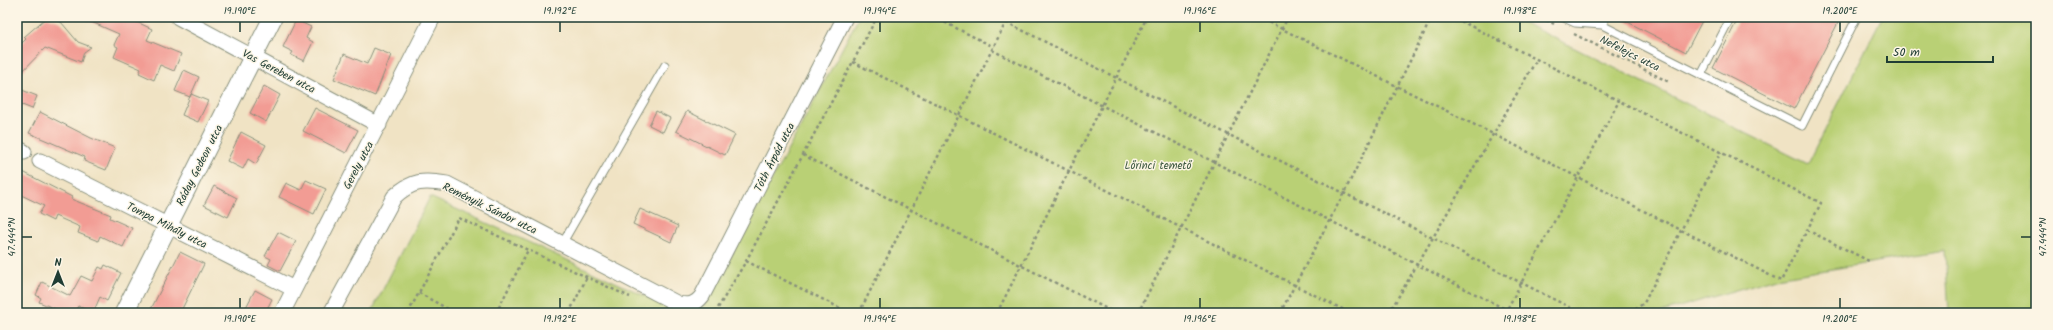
<svg xmlns="http://www.w3.org/2000/svg" width="2053" height="330" font-family="Kalam,sans-serif">
	<rect width="100%" height="100%" fill="#fcf5e5"/>
	<filter id="ink" filterUnits="userSpaceOnUse"><feTurbulence type="fractalNoise" baseFrequency=".025" numOctaves="2"/><feDisplacementMap in="SourceGraphic" scale="8" xChannelSelector="R" yChannelSelector="G"/><feConvolveMatrix kernelMatrix="1 2 1 2 8 2 1 2 1" color-interpolation-filters="sRGB"/></filter>
	<filter id="wash" filterUnits="userSpaceOnUse"><feTurbulence type="fractalNoise" baseFrequency=".012" numOctaves="4" result="noise"/><feDisplacementMap in="SourceGraphic" scale="16" xChannelSelector="R" yChannelSelector="G"/><feGaussianBlur stdDeviation="0.9" result="paint"/><feColorMatrix in="noise" values="0 0 0 0 0 0 0 0 0 0 0 0 0 0 0 0 0 1.4 0 .05"/><feComposite in="paint" operator="in"/></filter>
	<g filter="url(#wash)">
		<rect width="100%" height="100%" fill="#f0e3c4"/>
		<path fill="#b9d075" stroke="#6c8654" d="M859,17H1512L1808,164L1882,17H2036V313H1949L1945,251L1776,278L1659,313H371L430,197L676,310L693,312L705,305Z"/>
		<g id="blocks">
			<path fill="#f29c94" d="M47,17L61,22L78,42L91,47L84,52L81,62L45,48L17,77V48L26,39L24,37Z
				M80,17H126L152,29L147,40L181,54L174,71L160,65L154,80L139,73L141,69L114,57L118,47L114,45L119,34Z
				M1618,17H1704L1686,52Z
				M1739,17H1841L1794,109L1713,68Z
				M296,20L311,27L306,38L313,42L304,61L291,55L293,52L283,47Z
				M374,48L391,55L375,96L334,79L344,54L367,64Z
				M184,70L199,77L190,97L175,91Z
				M264,86L280,95L266,122L250,113Z
				M17,88L37,96L32,109L17,103Z
				M191,94L208,101L198,122L182,115Z
				M315,108L358,130L346,153L303,131Z
				M656,111L670,118L663,132L649,125Z
				M687,111L735,135L725,155L676,131Z
				M40,112L91,138L115,148L106,170L84,161L85,157L29,133Z
				M241,132L266,145L256,164L248,159L243,169L227,161Z
				M17,169L72,197L71,199L111,215L110,218L132,228L123,247L100,236L98,241L78,233L80,227L55,216L53,221L39,214L44,206L17,193Z
				M306,180L326,189L314,214L279,197L286,183L301,190Z
				M214,186L237,198L228,217L204,205Z
				M640,209L678,226L671,242L633,224Z
				M278,232L296,241L280,271L268,265L271,259L265,256Z
				M180,252L204,264L180,313H149Z
				M105,265L121,273L107,301L100,297L93,313L78,306L74,313H65L39,302L41,298L36,295L42,282L70,296L81,276L92,281L99,267L103,269Z
				M255,290L272,299L265,313H243Z"/>
		</g>
	</g>
	<g filter="url(#ink)">
		<use href="#blocks" fill-opacity="0" stroke="#88907c" stroke-width="1"/>
		<g fill="none" stroke-linecap="round" stroke-linejoin="round">
			<defs>
				<path id="service" d="M1562,17L1575,23L1602,25
					M1606,17L1602,25L1802,126L1857,17
					M1701,75L1731,17
					M562,244L665,65"/>
				<path id="minor" d="M178,17L379,125
					M17,148L24,152
					M40,161L294,289
					M282,313L433,17
					M331,313L394,197C412,180 424,180 447,184L678,304C689,306 695,305 702,296L845,17"/>
				<path id="tertiary" d="M124,313L273,17"/>
			</defs>
			<use href="#service" stroke="#88907c" stroke-width="9"/>
			<use href="#minor" stroke="#88907c" stroke-width="17"/>
			<use href="#tertiary" stroke="#88907c" stroke-width="20"/>
			<path stroke="#88907c" stroke-width="2.5" stroke-dasharray="3 3" stroke-linecap="butt" d="M934,17L994,47
				M1009,17L1006,22L1581,313
				M1258,17L1493,134L1781,281L1821,203L1453,17
				M1541,17L1554,24
				M1574,34L1669,82
				M992,50L1513,313
				M853,62L1350,313
				M803,155L1115,313
				M1807,230L1871,262
				M746,261L850,313
				M419,293L455,313
				M408,313L459,218L630,297
				M496,313L528,250
				M569,313L587,277
				M715,313L746,261L877,17
				M859,313L1006,22
				M997,313L1147,17
				M1138,313L1288,17
				M1280,313L1344,193L1432,17
				M1389,313L1537,59
				M1505,313L1619,101
				M1630,313L1644,303L1721,152"/>
			<use href="#service" stroke="#fff" stroke-width="7"/>
			<use href="#minor" stroke="#fff" stroke-width="15"/>
			<use href="#tertiary" stroke="#fff" stroke-width="18"/>
		</g>
	</g>
	<path fill="none" stroke="#1f3d34" stroke-width="1.5" d="M240,22V32M560,22V32M880,22V32M1200,22V32M1520,22V32M1840,22V32M22,237H32M2021,237H2031M240,298V308M560,298V308M880,298V308M1200,298V308M1520,298V308M1840,298V308"/>
	<g text-anchor="middle" stroke-width="3" stroke-linejoin="round" paint-order="stroke">
		<g font-size="11" fill="#1f3d34" stroke="#fcf5e5">
			<text transform="translate(1630 53) rotate(27)" y="4">Nefelejcs utca</text>
			<text transform="translate(279 71) rotate(28)" y="4">Vas Gereben utca</text>
			<text transform="translate(774 157) rotate(-63)" y="4">Tóth Árpád utca</text>
			<text transform="translate(199 165) rotate(-63)" y="4">Ráday Gedeon utca</text>
			<text transform="translate(358 165) rotate(-62)" y="4">Gerely utca</text>
			<text transform="translate(490 208) rotate(26)" y="4">Reményik Sándor utca</text>
			<text transform="translate(167 225) rotate(27)" y="4">Tompa Mihály utca</text>
		</g>
		<g font-size="11" fill="#3e5a41" stroke="#fcf5e5">
			<text x="1158" y="169">Lőrinci temető</text>
		</g>
	</g>
	<rect width="2053" height="330" fill="none" stroke="#fcf5e5" stroke-width="44"/>
	<g transform="translate(58 272)" stroke="#fcf5e5" stroke-width="3" paint-order="stroke">
	<path d="M0-3L7 15L0 10L-7 15Z" fill="#1f3d34"/>
	<text y="-6" font-size="11" font-weight="bold" text-anchor="middle" fill="#1f3d34">N</text>
	</g>
	<path d="M1887 56v6h106v-6" fill="none" stroke="#1f3d34" stroke-width="2"/>
	<text x="1893" y="56" font-size="12" fill="#1f3d34" stroke="#fcf5e5" stroke-width="3" paint-order="stroke">50 m</text>
	<rect x="22" y="22" width="2009" height="286" fill="none" stroke="#1f3d34" stroke-width="1.5"/>
	<g font-size="10" text-anchor="middle" fill="#1f3d34">
		<text x="240" y="14">19.190°E</text>
		<text x="560" y="14">19.192°E</text>
		<text x="880" y="14">19.194°E</text>
		<text x="1200" y="14">19.196°E</text>
		<text x="1520" y="14">19.198°E</text>
		<text x="1840" y="14">19.200°E</text>
		<text transform="translate(11 237) rotate(-90)" y="4">47.444°N</text>
		<text transform="translate(2042 237) rotate(-90)" y="4">47.444°N</text>
		<text x="240" y="322">19.190°E</text>
		<text x="560" y="322">19.192°E</text>
		<text x="880" y="322">19.194°E</text>
		<text x="1200" y="322">19.196°E</text>
		<text x="1520" y="322">19.198°E</text>
		<text x="1840" y="322">19.200°E</text>
	</g>
</svg>
